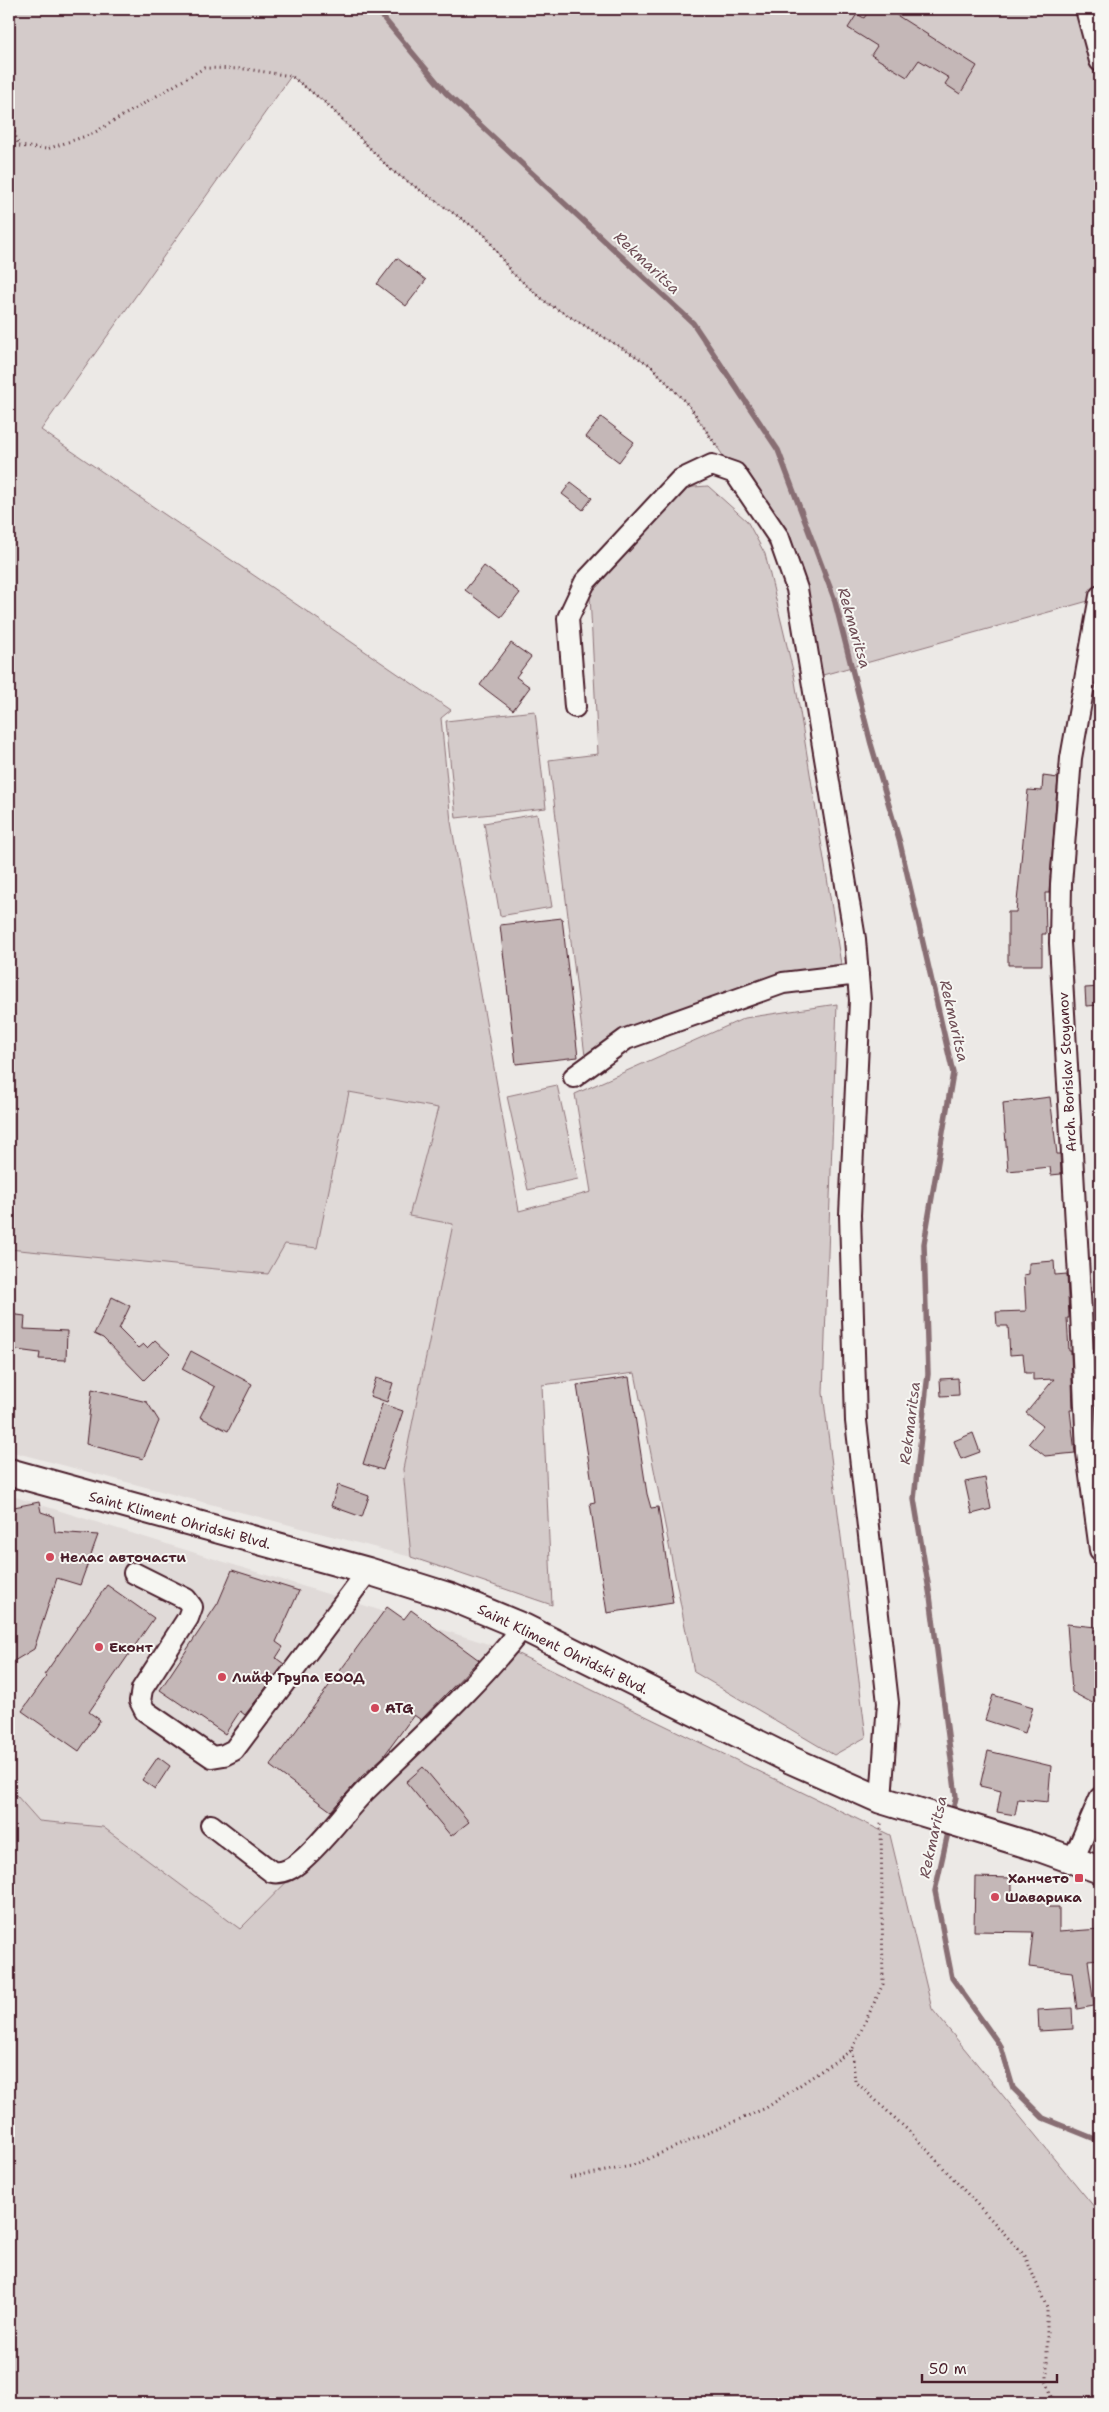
<svg xmlns="http://www.w3.org/2000/svg" width="1109" height="2412" font-family="'Shantell Sans',sans-serif">
	<rect width="100%" height="100%" fill="#ece9e6"/>
	<filter id="ink" filterUnits="userSpaceOnUse"><feTurbulence type="fractalNoise" baseFrequency=".02" numOctaves="2"/><feDisplacementMap in="SourceGraphic" scale="10" xChannelSelector="R" yChannelSelector="G"/><feConvolveMatrix kernelMatrix="1 2 1 2 8 2 1 2 1" color-interpolation-filters="sRGB"/></filter>
	<g filter="url(#ink)">
		<path fill="#e0dad8" d="M349,1092L439,1108L409,1216L453,1224L403,1469L411,1557L9,1451V1249L285,1244L316,1248Z
			M9,1495L514,1652L240,1930L103,1827L39,1821L9,1787Z"/>
		<path fill="#d4cbca" stroke="#8f757a" d="M9,9H1077L1100,96L1099,598L812,678L779,538L690,407L650,365L547,303L511,272L485,235L391,170L327,104L291,76L41,430L451,710L441,718L451,822L519,1211L591,1192L575,1094L745,1018L837,1004L823,1393L866,1737L834,1755L694,1672L635,1373L542,1385L552,1605L411,1557L403,1469L453,1224L409,1216L438,1108L349,1092L317,1248L285,1244L268,1274L9,1249Z
			M708,486L747,521L765,554L794,675L841,964L784,974L626,1031L585,1056L549,760L598,754L590,595L680,488Z
			M535,711L546,808L456,818L446,721Z
			M537,814L552,907L500,916L484,823Z
			M557,1085L578,1179L528,1190L507,1096Z
			M514,1652L890,1835L932,2009L1100,2214V2403H9V1787L39,1821L103,1827L240,1929Z"/>
		<g fill="none" stroke-linecap="round" stroke-linejoin="round">
			<path stroke="#886e73" stroke-width="5.5" d="M376,9L446,93L693,323L778,450L834,598L871,744L900,843L953,1073L924,1244L928,1374L914,1499L930,1596L956,1797L952,1814
				M949,1828L935,1891L952,1978L1001,2047L1013,2088L1043,2118L1100,2141"/>
		</g>
		<path fill="#c4b7b7" stroke="#4a1f2b" d="M870,9H887L977,66L960,94L945,84L949,78L919,60L907,77L871,55L877,46L848,28L857,14L864,18Z
			M397,258L426,280L406,306L377,284Z
			M601,417L634,442L619,462L586,437Z
			M571,482L592,498L583,510L562,494Z
			M484,566L520,593L501,617L465,590Z
			M511,643L531,657L516,677L530,687L513,710L480,685Z
			M1043,776L1058,778L1049,893H1045L1046,934H1042V965H1008V912H1016L1028,790L1042,791Z
			M562,918L578,1057L516,1064L500,925Z
			M1100,987V1005L1086,1006L1085,988Z
			M1050,1097L1057,1154H1060L1061,1174L1051,1175L1050,1167L1008,1171L1003,1103Z
			M1054,1261L1055,1275L1067,1274L1069,1318H1067L1069,1351H1071L1073,1410H1070L1075,1453L1045,1456L1029,1443L1043,1426L1026,1413L1054,1379L1033,1380V1373H1025L1023,1354L1010,1355L1008,1326H997L996,1312L1026,1311L1024,1275L1029,1274V1263Z
			M112,1297L130,1306L119,1329L138,1348L143,1344L147,1348L155,1340L170,1354L144,1380L103,1338L94,1334Z
			M9,1314L25,1316L24,1329L67,1331L66,1360L39,1359L40,1353L9,1349Z
			M191,1351L252,1384L228,1431L200,1417L215,1387L182,1369Z
			M629,1377L647,1494L651,1508L658,1507L673,1603L607,1613L590,1503L595,1502L577,1385Z
			M376,1378L393,1383L387,1402L370,1396Z
			M958,1378L959,1395L941,1396L940,1379Z
			M92,1389L147,1402L159,1421L143,1459L86,1444Z
			M382,1404L403,1411L383,1470L363,1464Z
			M973,1433L980,1452L961,1459L954,1441Z
			M985,1478L991,1509L972,1514L965,1482Z
			M338,1485L369,1496L362,1517L331,1506Z
			M39,1502L41,1512L53,1516L55,1532L98,1535L80,1585L57,1578L34,1649L9,1664V1508Z
			M232,1570L299,1591L276,1642L283,1647L276,1658L284,1664L245,1715L240,1711L225,1734L160,1690L218,1603Z
			M107,1585L154,1618L89,1712L100,1720L79,1751L22,1711L46,1677L44,1675Z
			M387,1607L404,1619L411,1610L479,1660L421,1720L414,1715L383,1757L361,1777L331,1811L270,1766Z
			M1067,1624L1096,1627L1100,1707L1072,1692Z
			M993,1695L1033,1707L1025,1733L985,1720Z
			M988,1751L1051,1766L1048,1802L1018,1799L1015,1815L997,1812L1001,1791L980,1786Z
			M158,1757L170,1766L155,1789L142,1780Z
			M423,1767L469,1822L451,1836L406,1782Z
			M975,1877L1012,1878V1894L1049,1895L1048,1907H1059V1932L1100,1929V1959L1088,1960L1094,2006L1077,2009L1072,1972L1029,1967L1033,1932L974,1931Z
			M1072,2008L1073,2029L1039,2031L1038,2010Z"/>
		<g fill="none" stroke-linecap="round" stroke-linejoin="round">
			<defs>
				<path id="minor" d="M1086,9L1100,61
					M1100,596L1071,758L1061,884L1060,943L1081,1312L1087,1453L1100,1550
					M575,707L568,618L585,582L680,480L712,465L735,473L779,538L797,589L855,939L860,1000L850,1215L856,1421L888,1703L881,1800
					M574,1077L626,1039L783,983L858,974
					M134,1573L186,1599L192,1607L188,1618L142,1689L140,1701L145,1711L212,1757L224,1755L234,1750L368,1571
					M211,1825L272,1872C284,1874 293,1868 302,1860C325,1840 343,1814 364,1792C418,1739 476,1687 523,1627
					M1073,1860L1100,1798"/>
				<path id="major" d="M9,1472L368,1571L451,1597L523,1627L791,1760L881,1800L1042,1849L1100,1870"/>
			</defs>
			<use href="#minor" stroke="#4a1f2b" stroke-width="24"/>
			<use href="#major" stroke="#4a1f2b" stroke-width="30"/>
			<path stroke="#4a1f2b" stroke-width="3" stroke-dasharray="1 4" stroke-linecap="butt" d="M9,118L19,146L47,149L92,134L204,68L246,69L291,76L327,104L391,170L485,235L511,272L547,303L650,365L690,407L718,448
				M1097,1240L1100,1224
				M852,2050L855,2081L913,2135L1025,2256L1047,2308V2382L1054,2403
				M570,2178L631,2166L766,2108L852,2050L883,1984L881,1821"/>
			<use href="#minor" stroke="#f6f6f2" stroke-width="20"/>
			<use href="#major" stroke="#f6f6f2" stroke-width="26"/>
		</g>
	</g>
	<g fill="#d1495b" stroke="#f6f6f2" stroke-width="2">
		<circle cx="50" cy="1557" r="5"/>
		<circle cx="99" cy="1647" r="5"/>
		<circle cx="222" cy="1677" r="5"/>
		<circle cx="375" cy="1708" r="5"/>
		<rect x="1074" y="1873" width="10" height="10" rx="2.5"/>
		<circle cx="995" cy="1897" r="5"/>
	</g>
	<g text-anchor="middle" stroke-width="4" stroke-linejoin="round" paint-order="stroke">
		<g font-size="14" fill="#4a1f2b" stroke="#f6f6f2">
			<text transform="translate(1067 1072) rotate(-93)" y="5">Аrch. Borislav Stoyanov</text>
			<text transform="translate(180 1520) rotate(15)" y="5">Saint Kliment Ohridski Blvd.</text>
			<text transform="translate(563 1649) rotate(26)" y="5">Saint Kliment Ohridski Blvd.</text>
		</g>
		<g font-size="14" font-weight="bold" fill="#4a1f2b" stroke="#f6f6f2" text-anchor="start">
			<text x="60" y="1562">Нелас авточасти</text>
			<text x="109" y="1652">Еконт</text>
			<text x="232" y="1682">Лийф Група ЕООД</text>
			<text x="385" y="1713">ATG</text>
			<text x="1069" y="1883" text-anchor="end">Ханчето</text>
			<text x="1005" y="1902">Шаварика</text>
		</g>
		<g font-size="15" font-style="italic" fill="#6e4d55" stroke="#f6f6f2">
			<text transform="translate(647 263) rotate(43)" y="5">Rekmaritsa</text>
			<text transform="translate(854 628) rotate(74)" y="5">Rekmaritsa</text>
			<text transform="translate(954 1021) rotate(77)" y="5">Rekmaritsa</text>
			<text transform="translate(910 1423) rotate(-83)" y="5">Rekmaritsa</text>
			<text transform="translate(933 1837) rotate(-78)" y="5">Rekmaritsa</text>
		</g>
	</g>
	<rect width="1109" height="2412" fill="none" stroke="#f6f6f2" stroke-width="30"/>
	<rect x="15" y="15" width="1079" height="2382" fill="none" stroke="#4a1f2b" stroke-width="2" filter="url(#ink)"/>
	<path d="M922 2374v8h135v-8" fill="none" stroke="#4a1f2b" stroke-width="2.5"/>
	<text x="929" y="2374" font-size="15" fill="#4a1f2b" stroke="#f6f6f2" stroke-width="4" paint-order="stroke">50 m</text>
</svg>
